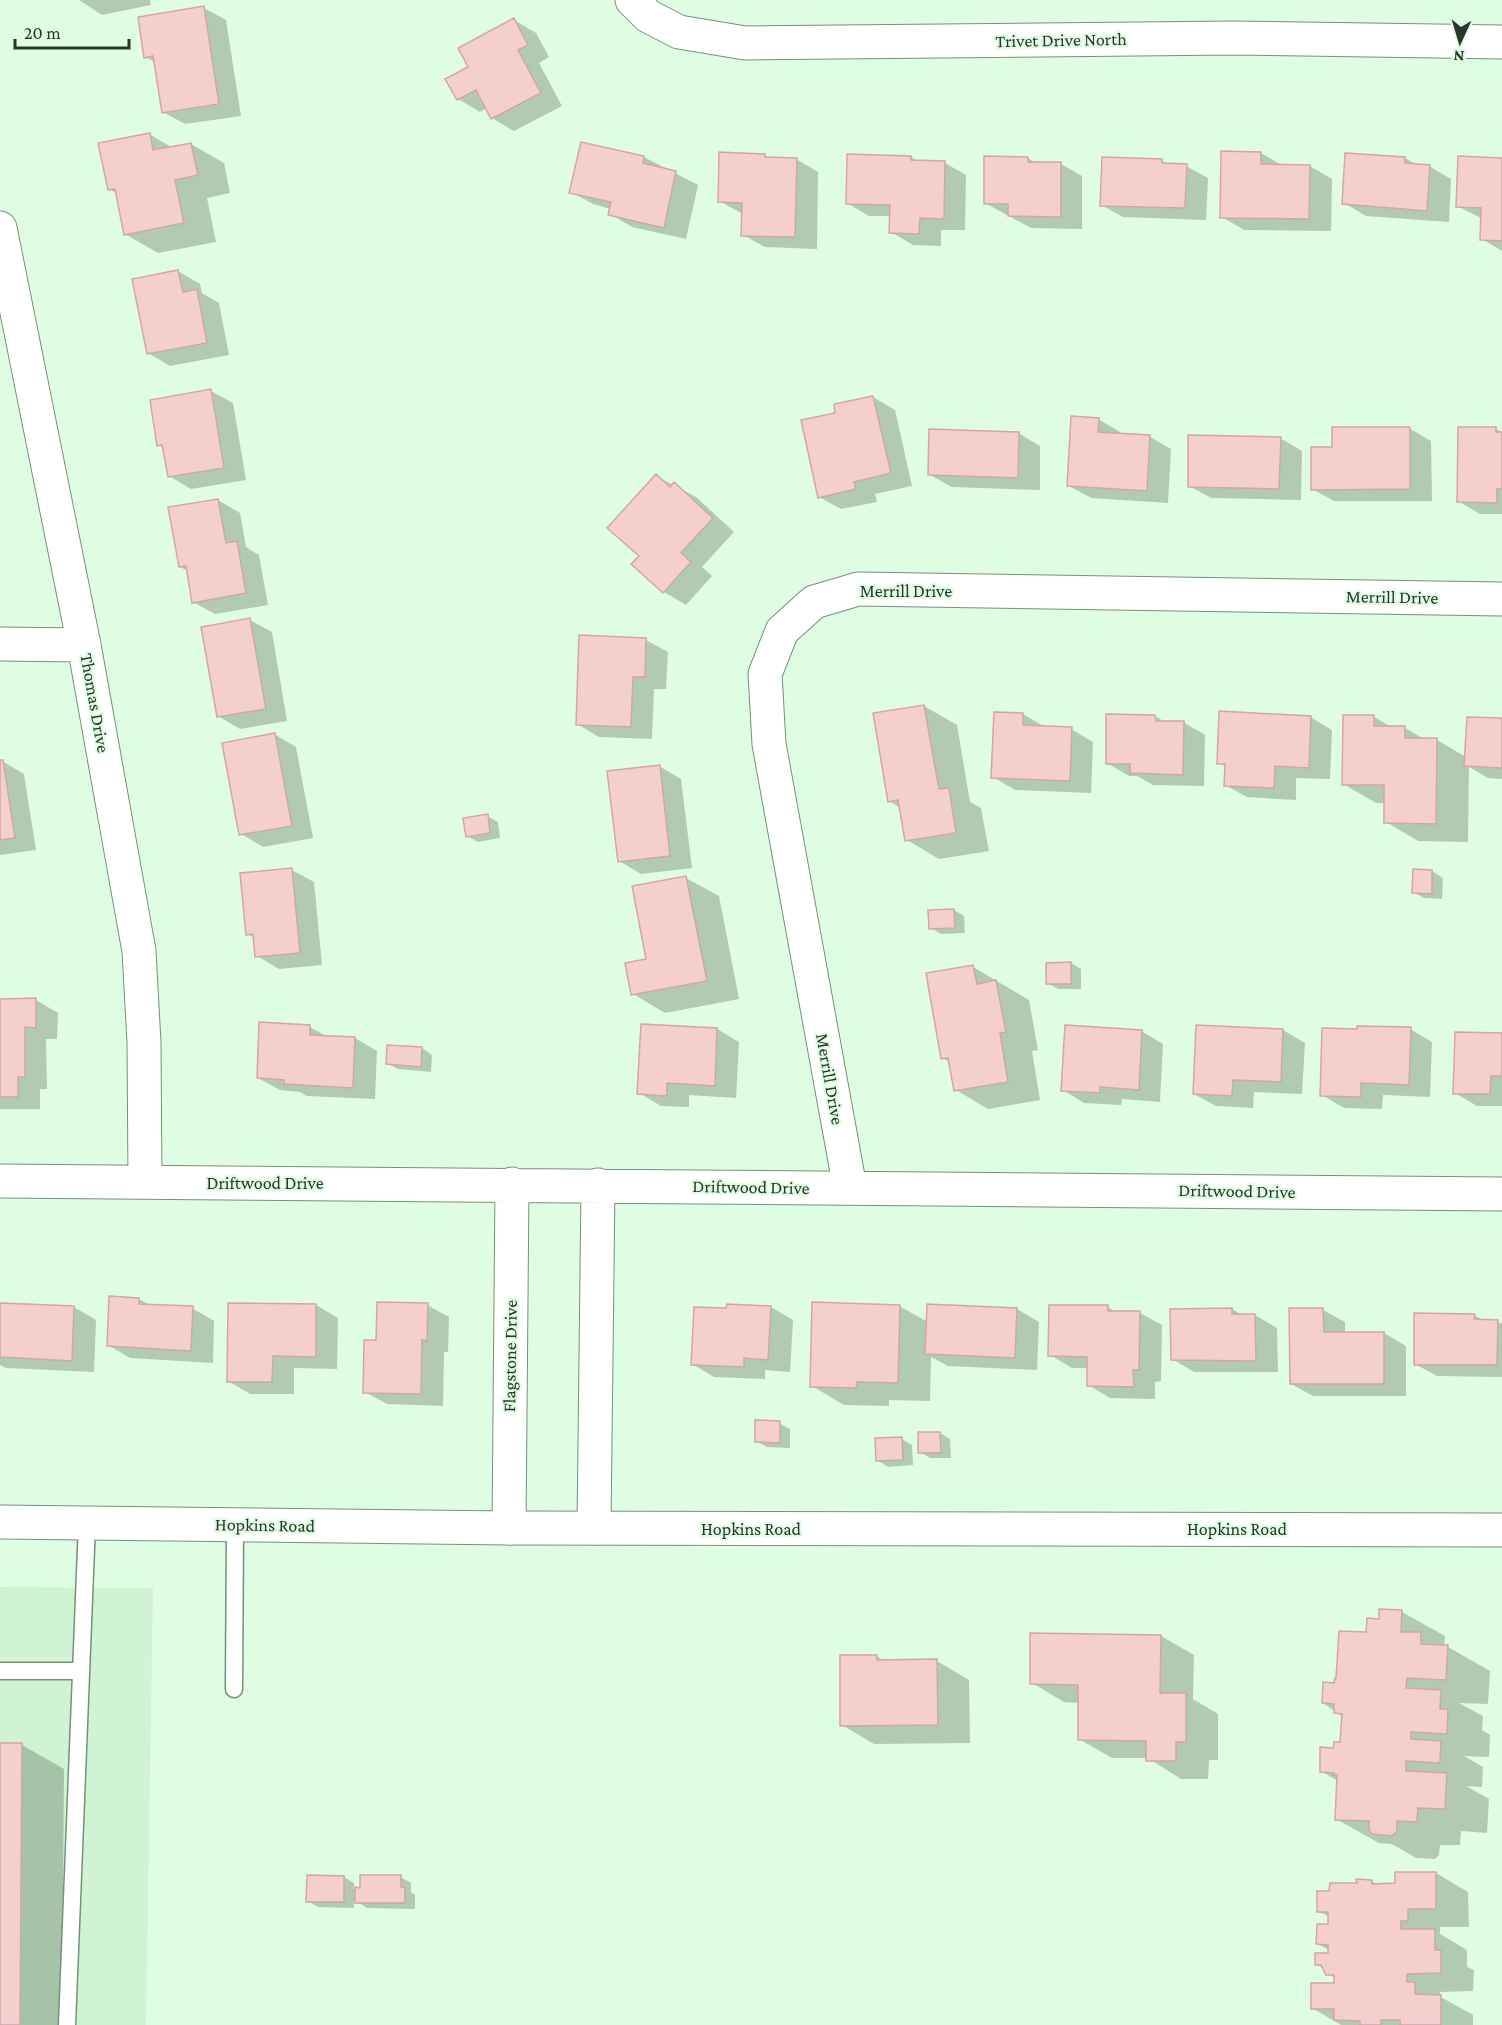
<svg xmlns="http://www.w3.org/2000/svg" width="1502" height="2025" font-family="'Crimson Pro',serif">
	<rect width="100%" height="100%" fill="#dffde2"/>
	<path fill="#d0f4d3" d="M0,1587L153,1588L146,2025H0Z"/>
	<path fill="#0003" d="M79,0H150L151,5L102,15Z
		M204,8L226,20L241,116L185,124L163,112L155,62L145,57Z
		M514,20L536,33L549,57L539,63L562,106L514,131L492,118L487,108L480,112L458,99L447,79L470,68Z
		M149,134L173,148L191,144L224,163L230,193L207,198L216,242L158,253L125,234L116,193L109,189Z
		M1261,153L1283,166H1310L1332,179L1331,231L1244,230L1222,217Z
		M765,155L771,159H796L818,172L817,249L765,247L743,235V214L719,201Z
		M644,157L698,185L686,239L632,227L610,214L611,209L593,204L571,192Z
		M911,157L919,162L945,163L966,175L965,230H941V246L913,245L891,232V216H869L847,203Z
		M1028,158L1037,164H1061L1082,176V229L1031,228L985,203Z
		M1405,158L1417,165L1429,166L1451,179L1449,222L1366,216L1344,203Z
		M1502,160V251L1482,239L1483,219L1457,206Z
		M1162,161L1169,165L1186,166L1208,178L1206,220L1123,217L1101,205Z
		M178,271L200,284L202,293L219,303L229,355L170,366L148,353Z
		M211,391L233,403L246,480L191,489L169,476L164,448L159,445Z
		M873,397L895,410L912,486L875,494L877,502L841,509L819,497L837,414Z
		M1098,419L1120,432V435L1150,437L1171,449L1168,503L1091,498L1069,486Z
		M1409,428L1431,441L1432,501H1334L1312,489L1333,449Z
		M1496,429L1502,432V514H1480L1458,501Z
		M1018,433L1040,446V490L952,487L930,475Z
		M1280,438L1302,451L1301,500L1211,498L1189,486Z
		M656,476L696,497L734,532L702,567L712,576L686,605L664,592L633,564L641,556Z
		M218,500L240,513L246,547L259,555L268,605L215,614L193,602L188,571L180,567Z
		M250,620L272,632L287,721L240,729L218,716Z
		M646,640L668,652L666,689H654L652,739L599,737L577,724Z
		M924,706L957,725L970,802L981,808L989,851L939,859L907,840L901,808L889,801Z
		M1023,714L1045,727L1071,729L1093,742L1091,793L1015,790L993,777Z
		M1155,716L1165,722H1183L1205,735L1204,786L1153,785L1137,776H1129L1107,763Z
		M1310,717L1332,730L1330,779L1296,778V800L1247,797L1225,785L1226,767L1219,763Z
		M1374,717L1393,728H1405L1426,740H1437L1466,757L1502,720V779L1488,778L1469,767L1468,842L1418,841L1386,822V803H1376L1343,784Z
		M274,734L296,747L313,838L263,847L241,834Z
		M2,761L24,774L36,850L0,855V762Z
		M659,766L681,779L692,868L641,874L619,861Z
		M487,816L498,822L500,838L478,842L467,836Z
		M292,870L314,882L322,965L279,969L257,956L255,938L247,934Z
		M1432,871L1443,878L1442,899L1424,898L1413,892Z
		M686,878L719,896L739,999L665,1013L633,994Z
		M954,910L964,916L965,933L941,934L931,928Z
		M1071,963L1081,969V989H1058L1048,983Z
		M973,967L1029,1000L1038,1050L1032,1051L1040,1100L988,1109L956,1090L950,1062L942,1058Z
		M0,1000H36L58,1013L57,1039H46L47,1089H40V1109H0Z
		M310,1027L328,1037L355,1038L377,1051L375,1099L307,1096L300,1092L280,1090L258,1078Z
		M717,1029L739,1042L736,1098L689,1095V1107L661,1106L639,1093Z
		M1410,1029L1432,1042L1430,1097L1383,1095L1382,1109L1344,1108L1322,1095Z
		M1283,1030L1305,1043L1302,1094L1254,1092L1253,1108L1216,1106L1194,1094Z
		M1141,1031L1163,1044L1160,1102L1122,1099L1121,1105L1084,1103L1063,1090Z
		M1502,1035V1106H1477L1455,1093Z
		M422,1048L432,1055L431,1072L398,1069L387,1063Z
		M139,1299L151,1306L192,1308L214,1321L213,1363L130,1358L108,1345Z
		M0,1304L74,1307L96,1320L94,1372L6,1368L0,1365Z
		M229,1304L316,1305L338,1318L337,1369L294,1368V1394H250L228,1381Z
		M427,1305L449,1317L448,1352H444L443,1406L387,1404L365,1392L378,1342Z
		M899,1306L928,1322V1306L1017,1309L1039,1322L1037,1370L948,1366L931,1357L930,1401L889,1400V1406L844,1405L812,1386Z
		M771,1307L793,1320L790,1372L765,1370V1379L714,1377L692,1364L728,1310Z
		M1108,1307L1118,1313H1140L1162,1325L1161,1381L1155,1382V1399L1110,1398L1088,1385V1368H1072L1050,1355Z
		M1232,1309L1242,1315H1255L1277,1328L1278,1372H1194L1172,1359Z
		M1323,1310L1345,1322V1333H1384L1406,1346V1396H1313L1291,1384Z
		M1474,1315L1484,1321H1497L1502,1324V1377L1437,1376L1415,1364Z
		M779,1423L790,1429V1448L767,1447L756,1441Z
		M940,1433L950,1439L951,1458H930L920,1452Z
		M902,1439L912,1445L913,1465L888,1467L877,1460Z
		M1381,1611L1402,1612L1445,1636L1444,1646L1448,1647L1490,1671L1488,1704L1459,1703L1483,1716L1482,1730L1490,1735L1489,1757L1464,1756L1483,1767L1482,1787L1466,1786L1489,1799L1487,1833L1461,1831L1460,1845H1440L1439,1855L1435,1859L1416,1858L1392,1844L1379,1843L1336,1819L1338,1781L1321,1771L1335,1750L1342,1744L1343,1717L1323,1703L1368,1633L1380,1620Z
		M1161,1636L1194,1655L1193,1699L1218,1714V1760H1209L1208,1779H1181L1148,1758H1112L1079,1739L1080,1703L1064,1702L1032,1683Z
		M876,1656L885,1661H937L969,1680L970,1743L874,1744L842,1725Z
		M0,1744L22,1745L64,1769L62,2025H0Z
		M1436,1873L1468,1892L1469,1927H1440V1934L1467,1950V1967L1474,1970L1473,1991L1440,1992L1439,1996L1473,2015V2025H1341L1312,2008L1336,1985V1979L1317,1964L1329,1955V1950L1318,1944L1330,1925V1917L1318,1911L1331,1892L1372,1881L1378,1885H1396Z
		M344,1877L354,1883V1889H361L401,1877L411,1883V1892L415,1895V1909L367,1908L354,1900V1908L318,1907L308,1901Z"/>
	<path fill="#f5cece" stroke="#d0a7a8" stroke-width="1.5" d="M204,6L219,104L162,113L153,56L144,58L138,17Z
		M514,18L528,45L518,50L541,93L491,119L476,90L457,100L445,79L468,67L458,48Z
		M150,133L153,150L191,143L198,175L175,180L184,223L124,235L115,189L108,190L98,143Z
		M581,142L644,156L643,163L676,171L664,228L608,215L611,202L569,193Z
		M1221,151L1261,152V164L1310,165L1309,219L1220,218Z
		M719,152L765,154V157L797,158L795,237L741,236L742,203L718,202Z
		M1345,153L1405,157V163L1430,165L1427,211L1342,204Z
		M847,154L911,156V160L945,161L944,219L920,218L919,234L889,233L890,205L846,204Z
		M984,156L1028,157V162H1061V217L1008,216V204H984Z
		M1458,156L1502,158V241L1480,240L1481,208L1456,207Z
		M1102,157L1162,159V163L1187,164L1185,208L1100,206Z
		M178,270L183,292L197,289L207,343L147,354L132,279Z
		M211,389L224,468L168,477L162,445L157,446L150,400Z
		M873,396L891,473L854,482L856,489L818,498L801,420L835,413L834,404Z
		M1071,416L1099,418L1098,432L1150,435L1147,491L1067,486Z
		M1332,427H1410V489L1311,490V447H1332Z
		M1458,427H1496V432H1502V489H1497V503L1457,502Z
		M929,429L1019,432L1018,478L928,475Z
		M1188,435L1281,437L1279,489L1188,487Z
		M656,474L670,487L674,482L713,518L681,553L691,562L663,593L631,564L639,556L607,528Z
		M218,499L226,543L237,541L246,593L192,603L186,566L179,567L168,507Z
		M250,618L266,709L217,717L201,627Z
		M579,635L646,638L645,677H633L631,727L576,725Z
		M924,705L939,789L949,788L956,833L905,841L898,800L888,802L873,713Z
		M1219,711L1311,716L1309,768L1275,766L1274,788L1224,786L1225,764H1217Z
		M994,712L1023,713V725L1072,727L1070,781L991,778Z
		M1106,714L1155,715L1156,721H1184L1183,775L1130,773V764H1106Z
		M1343,715H1374V726H1405V738H1437L1436,824L1384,823V785H1342Z
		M1467,717L1502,718V768L1464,766Z
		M275,733L292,826L239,835L222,743Z
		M0,760H3L15,838L0,840Z
		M660,765L670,856L618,862L607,771Z
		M488,814L490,833L466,837L463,818Z
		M292,868L300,953L255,957L253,934L246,935L240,873Z
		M1413,869L1432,870V894L1412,893Z
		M686,876L707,981L631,995L625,963L646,959L632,886Z
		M954,909L955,928L929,929L928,910Z
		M1071,962V984H1046V963Z
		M973,965L977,984L996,980L1006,1032L1000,1033L1008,1082L954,1091L948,1058L941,1059L926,973Z
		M36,998V1028L25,1027V1077H18V1097H0V999Z
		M259,1022L310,1025V1035L355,1037L353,1088L284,1084V1080L257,1078Z
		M641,1024L717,1028L715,1086L667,1083V1096L637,1094Z
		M1065,1025L1142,1030L1139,1090L1100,1087V1093L1061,1091Z
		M1196,1025L1283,1029L1281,1082L1233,1080L1232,1096L1193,1094Z
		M1357,1026L1411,1027L1409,1085L1361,1083V1097L1320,1096L1322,1028L1357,1029Z
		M1455,1032L1502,1033V1076H1491L1490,1094H1453Z
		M387,1045L422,1047L421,1067L386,1064Z
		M109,1296L139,1298V1304L193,1306L191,1351L107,1346Z
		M377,1302L428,1303L427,1341L422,1340L421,1394L363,1393L364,1340H376Z
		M812,1302L900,1305L898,1383L857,1382L856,1388L810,1387Z
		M0,1303L74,1306L72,1361L0,1357Z
		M228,1303L316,1304V1357L273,1356L272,1382H227Z
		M727,1304L771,1306L768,1360L744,1358V1367L691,1365L694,1307L726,1308Z
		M927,1304L1017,1308L1015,1358L925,1354Z
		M1049,1305H1108V1311H1140L1139,1370H1133L1134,1387L1087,1386V1357L1048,1356Z
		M1232,1308V1314H1255L1256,1361L1171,1360L1170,1309Z
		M1289,1308H1323L1324,1332H1384V1384H1290Z
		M1414,1313L1475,1314L1474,1319L1498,1320L1497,1365H1414Z
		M755,1420L780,1421V1443L755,1442Z
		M918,1432H940L941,1453H918Z
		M902,1437L903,1460L876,1461L875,1438Z
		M1379,1609L1402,1610L1401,1632H1421V1644L1448,1645L1446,1680L1407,1678L1406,1688L1441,1690L1440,1709H1448L1447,1734L1411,1732V1739L1441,1741L1440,1763L1406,1761V1771L1447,1773L1445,1809L1418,1808L1417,1822L1397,1821V1831L1392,1836L1372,1834L1369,1830V1821L1335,1820L1337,1775H1333L1334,1773L1320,1772V1747L1333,1748L1334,1742H1340L1342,1714L1334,1713V1704L1322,1703L1323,1682L1334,1683L1335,1678H1336L1339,1631L1366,1632L1367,1618L1379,1619Z
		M1030,1633L1161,1635L1160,1693H1186V1742H1176V1761H1146V1741L1078,1740V1685L1030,1684Z
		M840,1655H877V1660L937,1659L938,1725L840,1726Z
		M0,1743H22L20,2025H0Z
		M1395,1872H1436V1909H1408V1921H1401V1929H1435V1950H1441V1973L1407,1974V1982H1415V1994L1441,1995V2025H1400V2020H1381V2025H1360V2021L1334,2020V2009H1311V1983H1334V1975H1326L1321,1965H1315V1953H1328V1945L1316,1944L1317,1924H1328V1912H1317V1891H1329L1330,1883H1357L1356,1879L1372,1880V1884L1395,1883Z
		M307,1875L344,1876V1902H306Z
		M360,1875H401V1887H405V1903H355V1887L360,1888Z"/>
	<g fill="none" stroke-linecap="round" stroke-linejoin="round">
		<defs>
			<path id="service" d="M0,1671H81
				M234,1689L235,1525
				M67,2025L87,1523"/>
			<path id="minor" d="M632,0L648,16L679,32L745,43L1233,38L1502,42
				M0,228L84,645L139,951L144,1043L145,1182
				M0,644L84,645
				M0,1181L1502,1194
				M850,1188L769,744L765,674L782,631L814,602L858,589L1502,599
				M509,1528L512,1184
				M594,1528L598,1185"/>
			<path id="tertiary" d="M0,1522L509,1528L1502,1530"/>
		</defs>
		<use href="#service" stroke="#769179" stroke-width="19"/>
		<use href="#minor" stroke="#769179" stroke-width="35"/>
		<use href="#tertiary" stroke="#769179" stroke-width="35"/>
		<use href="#service" stroke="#fff" stroke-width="16"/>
		<use href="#minor" stroke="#fff" stroke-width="33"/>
		<use href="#tertiary" stroke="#fff" stroke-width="33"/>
	</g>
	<g text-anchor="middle" stroke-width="4.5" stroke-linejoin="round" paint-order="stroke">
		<g font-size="18" fill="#2a362b" stroke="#dffde2">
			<text transform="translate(1061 40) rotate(-1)" y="6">Trivet Drive North</text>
			<text x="906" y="597">Merrill Drive</text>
			<text transform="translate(1392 597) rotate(1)" y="6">Merrill Drive</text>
			<text transform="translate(95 703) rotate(80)" y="6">Thomas Drive</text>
			<text transform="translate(830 1079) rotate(80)" y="6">Merrill Drive</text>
			<text x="265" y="1189">Driftwood Drive</text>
			<text transform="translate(751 1187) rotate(1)" y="6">Driftwood Drive</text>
			<text transform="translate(1237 1191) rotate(1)" y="6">Driftwood Drive</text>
			<text transform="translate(510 1356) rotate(-89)" y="6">Flagstone Drive</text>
			<text transform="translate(265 1525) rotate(1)" y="6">Hopkins Road</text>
			<text x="751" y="1535">Hopkins Road</text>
			<text x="1237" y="1535">Hopkins Road</text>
		</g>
	</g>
	<g transform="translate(1460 42) rotate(184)" stroke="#dffde2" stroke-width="4.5" paint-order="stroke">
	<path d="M0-4.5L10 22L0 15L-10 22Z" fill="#2a362b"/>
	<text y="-9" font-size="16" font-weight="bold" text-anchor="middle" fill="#2a362b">N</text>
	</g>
	<path d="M15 39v9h114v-9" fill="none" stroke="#2a362b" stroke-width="3"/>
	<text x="24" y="39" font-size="18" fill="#2a362b" stroke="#dffde2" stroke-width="4.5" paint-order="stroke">20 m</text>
</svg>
